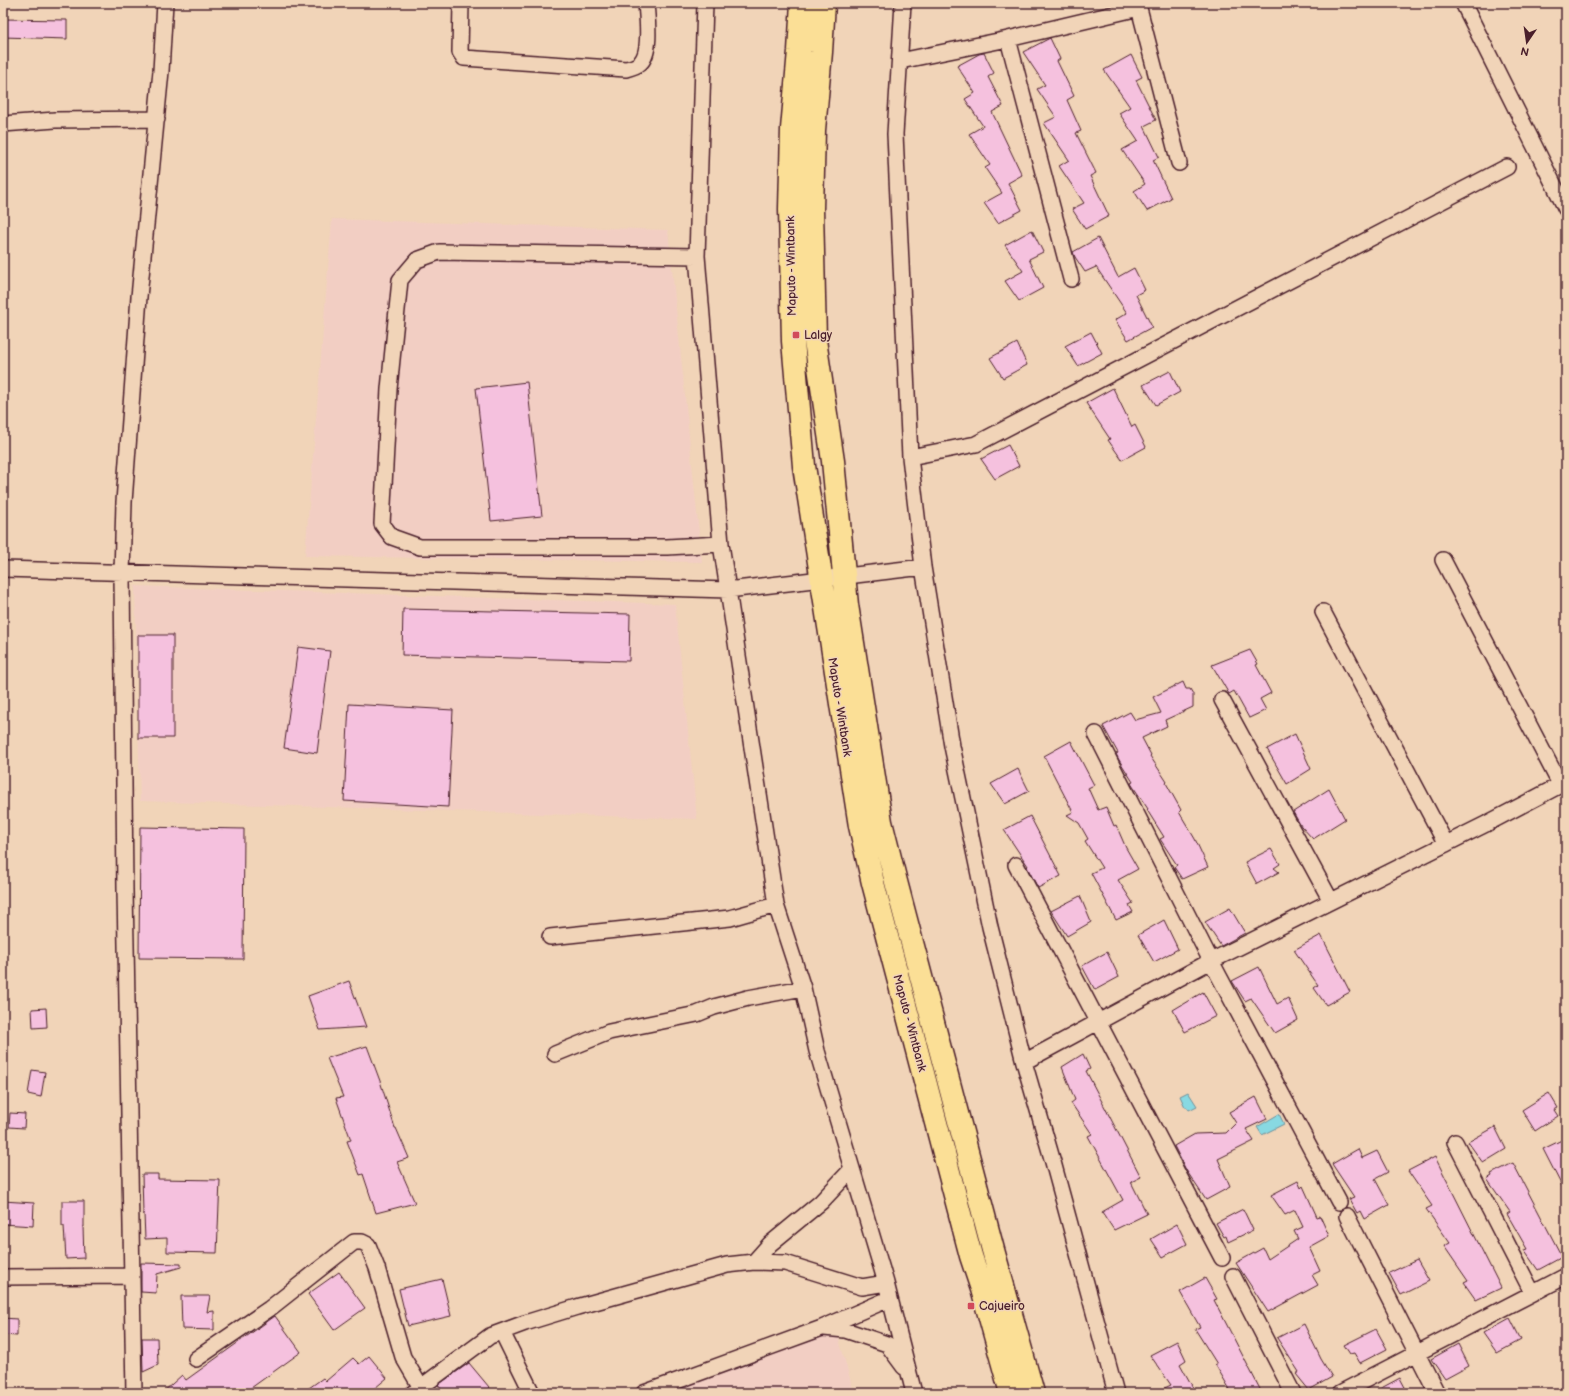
<svg xmlns="http://www.w3.org/2000/svg" width="1569" height="1396" font-family="'Balsamiq Sans',sans-serif">
	<rect width="100%" height="100%" fill="#f1d4b8"/>
	<filter id="ink" filterUnits="userSpaceOnUse"><feTurbulence type="fractalNoise" baseFrequency=".025" numOctaves="2"/><feDisplacementMap in="SourceGraphic" scale="8" xChannelSelector="R" yChannelSelector="G"/><feConvolveMatrix kernelMatrix="1 2 1 2 8 2 1 2 1" color-interpolation-filters="sRGB"/></filter>
	<g filter="url(#ink)">
		<path fill="#f2cec3" d="M332,219L668,230L702,562L305,556Z
			M135,586L675,604L697,819L140,801Z
			M837,1332L854,1393H668Z"/>
		<path fill="#88d9e2" stroke="#6f8f99" d="M1188,1092L1197,1106L1189,1110L1187,1107H1185L1180,1096Z
			M1279,1114L1284,1124L1262,1135L1257,1127Z"/>
		<path fill="#f5c1de" stroke="#4a1f2b" d="M3,19L67,20V39L3,37Z
			M1050,38L1060,59L1057,61L1074,96L1067,100L1081,131L1076,133L1096,173L1090,176L1109,216L1085,229L1072,209L1084,203L1059,166L1069,160L1044,123L1056,117L1037,89L1045,85L1023,52Z
			M984,53L994,73L988,77L1003,106L992,112L1022,175L1008,183L1022,210L998,223L984,203L1002,193L985,168L990,165L969,134L983,126L965,99L975,93L957,66L979,54Z
			M1131,55L1142,77L1136,80L1156,120L1144,126L1159,157L1153,160L1171,198L1147,211L1134,191L1145,184L1122,150L1138,141L1119,113L1130,107L1104,70Z
			M1032,230L1043,252L1029,259L1043,288L1019,301L1005,281L1023,271L1005,245Z
			M1098,238L1118,277L1134,268L1145,290L1136,295L1152,327L1128,340L1115,320L1127,313L1096,267L1085,272L1075,257L1073,252Z
			M1091,332L1102,353L1078,366L1065,346Z
			M1017,343L1027,365L1003,378L990,358Z
			M1170,371L1180,392L1156,405L1143,385Z
			M527,382L542,516L491,521L476,388Z
			M1113,388L1132,427L1135,425L1146,447L1122,460L1108,440L1110,439L1086,403Z
			M1008,445L1019,466L995,479L981,459Z
			M403,609L630,614L629,661L402,655Z
			M138,635H173V738H138Z
			M298,647L330,651L317,753L284,748Z
			M1250,650L1258,664L1256,665L1271,693L1260,699L1266,710L1249,718L1234,691L1229,694L1212,665Z
			M1183,682L1186,689H1190L1193,694V707L1165,720L1167,726L1142,738L1151,755L1150,756L1167,782L1166,783L1181,810L1179,812L1195,839L1208,867L1182,879L1174,867L1177,865L1160,839L1164,837L1147,810L1148,809L1132,785L1131,783L1133,782L1119,760L1116,754L1118,753L1103,726L1130,712L1135,720L1161,713L1153,697Z
			M349,704L453,710L448,807L344,801Z
			M1295,734L1311,769L1287,784L1267,749Z
			M1071,741L1094,785L1088,788L1098,810L1106,807L1114,826L1116,825L1126,848L1138,869L1118,880L1133,903L1129,905L1133,912L1116,920L1091,873L1102,868L1085,841L1088,839L1079,823L1067,815L1073,812L1044,756Z
			M1018,769L1029,791L1005,804L991,784Z
			M1329,789L1345,819L1313,839L1301,826L1293,812Z
			M1030,816L1061,876L1038,888L1027,867L1028,866L1004,830Z
			M140,827L244,829L243,959L139,958Z
			M1271,849L1280,864L1274,868L1279,872L1257,884L1245,862Z
			M1080,896L1091,922L1067,936L1051,911Z
			M1230,908L1245,933L1221,946L1205,922Z
			M1164,920L1178,949L1154,962L1138,935Z
			M1321,935L1350,992L1326,1005L1314,988L1318,985L1294,950Z
			M1107,952L1119,977L1095,990L1082,966Z
			M1259,967L1277,1004L1288,998L1298,1020L1275,1033L1251,998L1245,1001L1232,981Z
			M349,981L366,1027L320,1030L308,996Z
			M1203,992L1216,1016L1185,1032L1173,1010Z
			M46,1008L47,1027L33,1028L32,1009Z
			M367,1046L380,1081L395,1128H396L409,1158L397,1162L415,1203L376,1213L363,1174L360,1175L347,1141L351,1140L336,1098L343,1097L327,1058Z
			M1083,1054L1090,1069L1086,1071L1141,1177L1131,1182L1147,1214L1114,1230L1102,1212L1123,1200L1088,1136L1092,1134L1071,1103L1075,1100L1062,1067Z
			M32,1070L45,1072L41,1097L28,1094Z
			M1549,1093L1558,1108L1554,1110L1558,1116L1535,1131L1522,1110Z
			M1256,1097L1267,1119L1246,1129L1254,1141L1218,1159L1230,1187L1206,1200L1186,1170L1174,1146L1195,1134L1226,1133L1236,1123L1229,1112Z
			M10,1113L25,1114L24,1128L9,1127Z
			M1495,1127L1506,1149L1483,1163L1468,1142Z
			M1566,1138V1194L1543,1149Z
			M1358,1149L1362,1158L1377,1151L1388,1172L1375,1179L1389,1205L1364,1219L1360,1211L1357,1213L1349,1199L1354,1197L1332,1164Z
			M1435,1157L1501,1288L1476,1300L1464,1283L1468,1281L1444,1246L1450,1243L1426,1209L1432,1206L1408,1171Z
			M1513,1163L1562,1257L1538,1270L1524,1250L1527,1249L1507,1214L1510,1212L1487,1179L1492,1176L1491,1174Z
			M142,1174H158V1179L220,1180L217,1253L167,1252V1238L145,1239L144,1214H143Z
			M1298,1181L1301,1188L1303,1186L1317,1217L1320,1216L1329,1236L1309,1247L1320,1271L1312,1275L1318,1285L1268,1312L1236,1263L1263,1248L1268,1259L1298,1239L1294,1231L1303,1227L1295,1210L1285,1215L1271,1195Z
			M3,1201L34,1203L33,1226L3,1224Z
			M62,1201H84V1227H83L84,1258L66,1259L64,1226H62Z
			M1243,1209L1253,1230L1228,1242L1226,1236L1224,1237L1216,1223Z
			M1177,1224L1187,1244L1163,1257L1151,1239Z
			M1417,1260L1429,1281L1401,1295L1389,1273Z
			M141,1263L181,1264V1267L157,1274L156,1293L141,1292Z
			M339,1272L365,1308L334,1330L308,1294Z
			M1205,1278L1217,1299L1214,1300L1262,1393H1232L1215,1364H1217L1195,1329L1200,1327L1180,1292Z
			M442,1279L451,1316L408,1326L399,1289Z
			M181,1296H210L207,1312L214,1311V1330L182,1329Z
			M275,1316L301,1352L244,1393H162L182,1375L186,1380Z
			M3,1318L17,1319V1336L3,1335Z
			M1510,1318L1521,1340L1497,1353L1483,1333Z
			M1304,1324L1321,1359L1332,1377L1309,1390L1296,1374L1299,1372L1277,1338Z
			M1376,1329L1387,1349L1360,1363L1354,1353L1350,1354L1344,1345Z
			M142,1338H157L158,1365L143,1372Z
			M1177,1341L1186,1360L1180,1364L1196,1393H1154L1171,1385L1150,1355Z
			M1458,1344L1469,1366L1445,1379L1431,1359Z
			M369,1356L387,1378L369,1393H302L323,1378L326,1381L353,1358L359,1364Z
			M469,1363L494,1393H444L438,1385Z
			M1400,1378L1408,1393H1372Z"/>
		<g fill="none" stroke-linecap="round" stroke-linejoin="round">
			<defs>
				<path id="minor" d="M461,3L460,52L464,58L626,69C630,68 637,66 640,63C652,52 647,18 646,3
					M705,3L697,256L721,544L728,590L776,905L803,988L817,1051L886,1283L914,1393
					M903,3L895,134L910,457L923,567L952,746L990,927L1024,1062L1053,1162L1116,1393
					M1463,3L1566,209
					M1008,39L1071,279
					M900,61L1008,39L1139,8L1179,163
					M3,124L55,120L157,119
					M697,256L439,252L417,260L400,280L389,389L382,524L392,537L420,547H667L721,544
					M910,457L976,444L1507,167
					M1443,560L1560,784
					M3,569L728,590L923,567
					M1323,612L1446,844
					M1222,700L1331,901
					M1096,734L1211,961L1339,1202
					M1016,865L1222,1258
					M550,937L730,918L776,905
					M555,1054L609,1032L697,1014L714,1007L748,998L803,988
					M1024,1062L1211,961L1486,824L1566,782
					M1455,1142L1532,1292
					M1347,1216L1437,1393
					M754,1262L770,1244L821,1202L852,1169
					M1233,1276L1293,1393
					M3,1277L132,1276
					M824,1328L845,1330L887,1344L904,1367
					M502,1332L532,1393
					M196,1359L269,1309L354,1242H362L368,1245L377,1268L403,1357L420,1386
					M134,1393L125,890L122,574L124,502L139,297L161,71L165,3
					M413,1393L490,1336L525,1323L577,1307L727,1265L754,1262L785,1263L862,1287L886,1283
					M644,1393L822,1328L889,1299
					M1340,1393L1566,1276"/>
				<path id="highway" d="M802,3L799,51L792,129L790,209L793,341L804,466L860,826L873,883L971,1256L982,1289L1011,1393
					M824,3L821,52L814,130L812,209L815,340L833,461L847,605L881,822L895,878L993,1250L1033,1393"/>
			</defs>
			<use href="#minor" stroke="#4a1f2b" stroke-width="18"/>
			<use href="#highway" stroke="#4a1f2b" stroke-width="25"/>
			<use href="#minor" stroke="#f1d4b8" stroke-width="15"/>
			<use href="#highway" stroke="#fbdf96" stroke-width="22"/>
		</g>
	</g>
	<g fill="#d1495b" stroke="#f1d4b8" stroke-width="1.5">
		<rect x="792" y="331" width="8" height="8" rx="2"/>
		<rect x="967" y="1302" width="8" height="8" rx="2"/>
	</g>
	<g text-anchor="middle" stroke-width="3" stroke-linejoin="round" paint-order="stroke">
		<g font-size="12" fill="#4a1f2b" stroke="#f1d4b8">
			<text transform="translate(791 266) rotate(-91)" y="4">Maputo - Wintbank</text>
			<text transform="translate(840 707) rotate(81)" y="4">Maputo - Wintbank</text>
			<text transform="translate(910 1023) rotate(75)" y="4">Maputo - Wintbank</text>
		</g>
		<g font-size="12" fill="#4a1f2b" stroke="#f1d4b8" text-anchor="start">
			<text x="804" y="339">Lalgy</text>
			<text x="979" y="1310">Cajueiro</text>
		</g>
	</g>
	<rect width="1569" height="1396" fill="none" stroke="#f1d4b8" stroke-width="16"/>
	<rect x="8" y="8" width="1553" height="1380" fill="none" stroke="#4a1f2b" stroke-width="1.5" filter="url(#ink)"/>
	<g transform="translate(1527 42) rotate(193)" stroke="#f1d4b8" stroke-width="3" paint-order="stroke">
	<path d="M0-3L7 15L0 10L-7 15Z" fill="#4a1f2b"/>
	<text y="-6" font-size="11" font-weight="bold" text-anchor="middle" fill="#4a1f2b">N</text>
	</g>
</svg>
